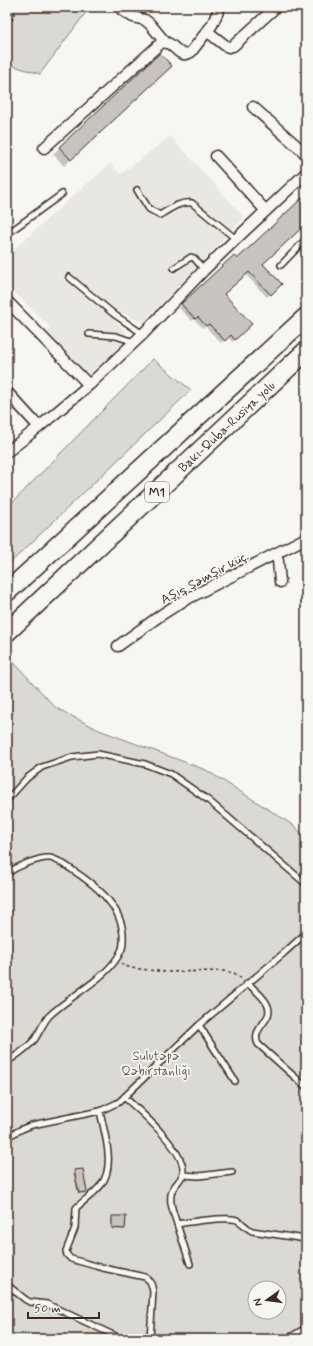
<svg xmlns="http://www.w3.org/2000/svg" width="313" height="1346" font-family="Mynerve,sans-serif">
	<rect width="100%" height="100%" fill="#f6f6f2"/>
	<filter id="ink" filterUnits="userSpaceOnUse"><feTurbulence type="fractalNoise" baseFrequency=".025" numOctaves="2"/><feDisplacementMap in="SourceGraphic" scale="8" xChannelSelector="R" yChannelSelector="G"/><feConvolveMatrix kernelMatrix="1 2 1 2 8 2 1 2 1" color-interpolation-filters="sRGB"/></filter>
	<g filter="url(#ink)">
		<path fill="#e8e7e2" d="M170,136L244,217L143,323L119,311L112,318L126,332L124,343L85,377L45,336L50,327L11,289L7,292V256L74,195L110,164L121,174Z"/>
		<path fill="#dad9d3" stroke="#8a8278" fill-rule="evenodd" d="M7,7H90L40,74L7,64Z
			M153,359L191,390L7,566V508Z
			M7,655L56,708L99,730L206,770L293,825L306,837V1339H7ZM255,1288H279V1312H255Z"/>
		<path fill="#0003" d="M164,72L64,166L53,154L60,147Z
			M306,204V223L262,264L281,284L267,297L245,274L223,294L251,324L232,342L228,337L221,343L205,326L203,328L194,319L192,321L179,308L233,257L237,260Z
			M75,1171L86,1191L85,1193L78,1194L73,1173Z
			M113,1217L124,1228L123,1230L111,1229V1219Z"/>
		<path fill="#c8c3be" stroke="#3b2a1e" d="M160,53L172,66L71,160L59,147Z
			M302,198L306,202V224L263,264L282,284L271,295L249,272L224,294L252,324L235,340L231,335L225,341L209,324L206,326L198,317L195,319L181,304L234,255L237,259Z
			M83,1169L87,1192L79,1193L74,1170Z
			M112,1216H126L125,1229L112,1228Z"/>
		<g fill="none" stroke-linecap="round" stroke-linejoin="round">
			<defs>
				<path id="lane" d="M137,190L149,209L160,215C170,209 180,201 192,203L236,239
					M7,234L62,194
					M281,265L306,239
					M174,268L191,257L194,258L204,270
					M69,277L115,315L143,334
					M89,334L116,336L134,342
					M7,419V418
					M7,800L27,778L42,767L72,757L98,754L145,764L171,774L208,800L306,884
					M7,873C17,867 38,857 50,858C57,859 65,865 71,869C94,884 120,904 123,933C123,939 124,946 121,951C110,977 69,996 49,1016C43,1023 40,1031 35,1039C27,1049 17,1055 7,1062
					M247,983C254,989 263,996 267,1004C276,1020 250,1027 258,1044L306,1087
					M199,1025L235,1081
					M124,1097C139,1110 191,1155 182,1176C180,1181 174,1185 172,1191C168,1201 174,1214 177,1224C190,1222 225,1216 237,1220C243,1223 246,1228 252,1231L306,1239
					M100,1111C104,1132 116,1166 101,1185C94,1194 84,1200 76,1208L75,1228L66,1251L67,1255L71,1259L103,1268L145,1277C151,1281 152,1285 153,1292L150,1339
					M7,1137L22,1129L32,1125L100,1111L119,1102L199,1025L284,953L306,933
					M182,1175L199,1176L232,1172
					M177,1224L190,1264
					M7,1285L26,1300L30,1302L47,1304L122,1339
					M287,1339L306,1328"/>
				<path id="street" d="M122,10L133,17L145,20L150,24L165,42
					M208,32L226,46L229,47L233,46L276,7
					M253,107L306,154
					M44,148L161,43C175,39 177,61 191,52L212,25L220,7
					M216,156L266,211
					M7,301L89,385
					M7,392L39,427
					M7,452L39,427L89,385L143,334L204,270L236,239L306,173
					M276,554L278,561L280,582
					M118,646L161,615L183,601L306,538"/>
				<path id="highway" d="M7,592L306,317
					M7,632L306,351"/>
			</defs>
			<use href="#lane" stroke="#3b2a1e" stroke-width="8"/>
			<use href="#street" stroke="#3b2a1e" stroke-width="13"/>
			<use href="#highway" stroke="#3b2a1e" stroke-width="21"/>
			<path stroke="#3b2a1e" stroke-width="1.5" stroke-dasharray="3 3" stroke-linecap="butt" d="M7,38L16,7
				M121,964L131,968L166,972L223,971L234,973L242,979"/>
			<use href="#lane" stroke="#f6f6f2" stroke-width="5"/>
			<use href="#street" stroke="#f6f6f2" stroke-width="10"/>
			<use href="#highway" stroke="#f6f6f2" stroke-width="18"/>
		</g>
	</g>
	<g text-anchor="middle" stroke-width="3.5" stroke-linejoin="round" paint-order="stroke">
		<rect fill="#f6f6f2" stroke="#73675e" stroke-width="1" x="145" y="482" width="24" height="20" rx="3"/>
		<g font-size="12" font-weight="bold" fill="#3b2a1e">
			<text x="157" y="496">M1</text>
		</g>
		<g font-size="13" fill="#3b2a1e" stroke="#f6f6f2">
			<text transform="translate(226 426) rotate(-43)" y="5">Bakı-Quba-Rusiya yolu</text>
			<text transform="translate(204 577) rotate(-28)" y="5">Aşıq Şəmşir küç.</text>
		</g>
		<g font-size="13" fill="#63564b" stroke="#f6f6f2">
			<text x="156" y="1060">Sulutəpə<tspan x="156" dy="15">Qəbirstanlığı</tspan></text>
		</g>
	</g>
	<rect width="313" height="1346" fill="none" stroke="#f6f6f2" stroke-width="24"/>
	<rect x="12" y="12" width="289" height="1322" fill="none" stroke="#3b2a1e" stroke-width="1.5" filter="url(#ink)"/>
	<g transform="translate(267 1300) rotate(256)"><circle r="19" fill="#f6f6f2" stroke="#aba49d"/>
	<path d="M0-3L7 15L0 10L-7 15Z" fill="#3b2a1e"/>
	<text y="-6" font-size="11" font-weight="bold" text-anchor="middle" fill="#3b2a1e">N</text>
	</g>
	<path d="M28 1312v6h71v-6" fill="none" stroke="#3b2a1e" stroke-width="2"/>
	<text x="34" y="1312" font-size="12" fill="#3b2a1e" stroke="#f6f6f2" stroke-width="3" paint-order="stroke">50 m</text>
</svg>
